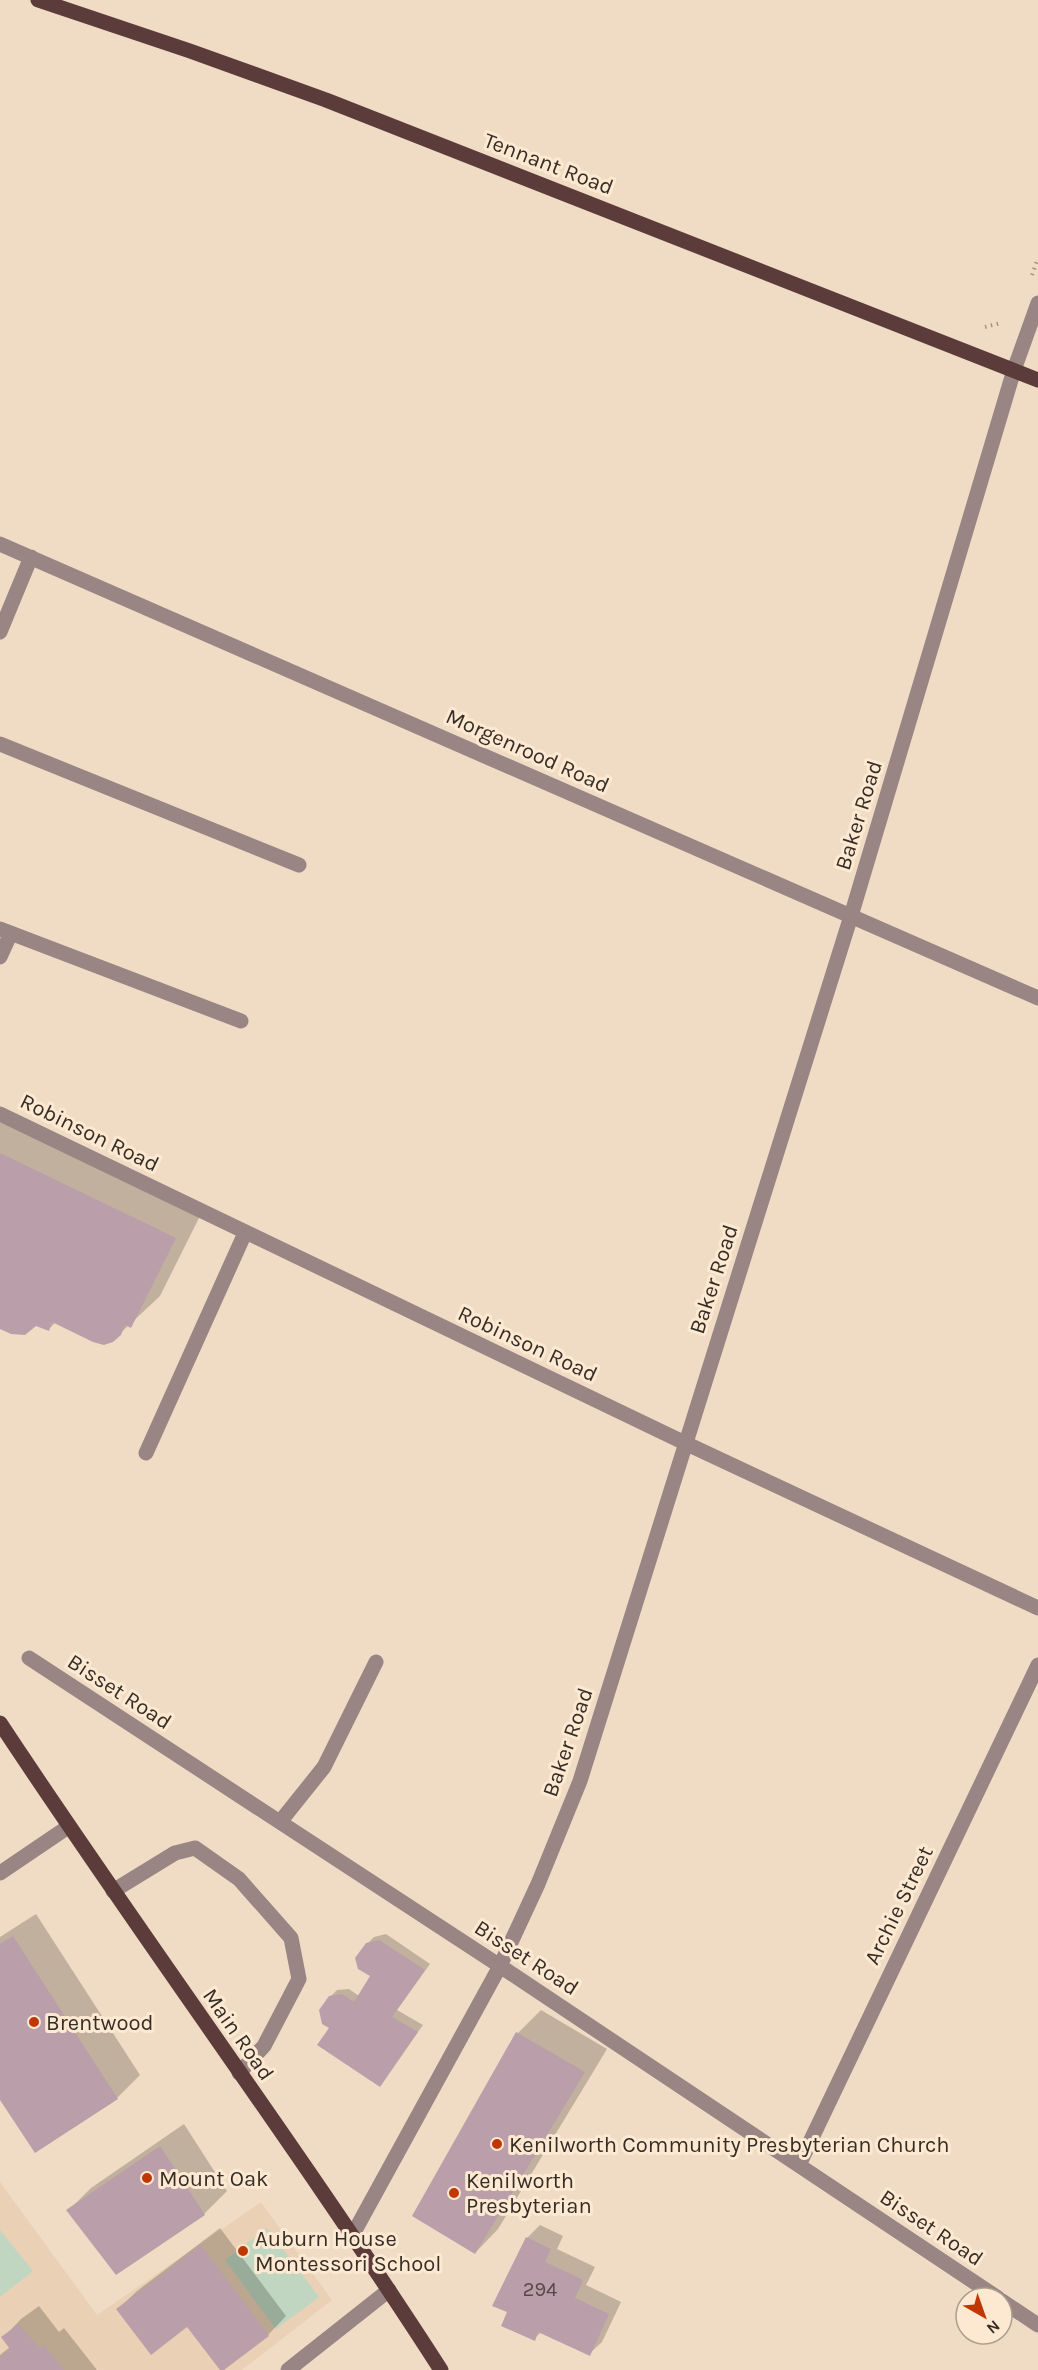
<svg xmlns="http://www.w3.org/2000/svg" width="1038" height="2370" font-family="Karla,sans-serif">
	<rect width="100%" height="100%" fill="#f0dcc5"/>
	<path fill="#ead1b5" d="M0,2182L97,2315L261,2202L332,2300L242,2370H0Z"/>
	<path fill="#c0d6c0" d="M267,2228L319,2297L276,2329L225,2260Z
		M0,2230L33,2271L0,2297Z"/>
	<path fill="#0003" d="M0,1110L204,1208L160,1296L112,1341L56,1322L48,1330L36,1324L0,1327Z
		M36,1914L140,2075L117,2098L0,2097V1937Z
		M386,1934L430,1964L397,2010L423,2025L379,2085L331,2027L330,1997L337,1990L349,1989L359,1996L372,1976L367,1944L374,1937Z
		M541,2010L607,2049L498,2229L475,2253L518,2033Z
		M184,2124L227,2191L204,2214L68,2211L91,2188Z
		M540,2225L563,2236L557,2249L595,2267L586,2285L621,2302L602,2342L589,2354L541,2332L534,2339L509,2312L527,2238Z
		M220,2228L286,2316L268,2335L222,2370L187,2325L118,2309L137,2291Z
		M39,2306L59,2332L64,2328L97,2370H0V2355L10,2347L3,2338L21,2319Z"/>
	<path fill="#ba9eaa" d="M0,1153L176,1238L131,1328L125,1325L121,1335L113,1342L104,1345L93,1342L52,1322L49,1331L36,1326L25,1335L11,1334L0,1329Z
		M13,1936L118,2099L35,2153L0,2100V1944Z
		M379,1940L425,1970L392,2017L418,2032L380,2087L317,2045L329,2028L322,2024L319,2010L329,1996L342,1994L354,2002L370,1976L358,1969L355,1958L366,1943Z
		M516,2032L585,2072L475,2254L412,2216Z
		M160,2146L205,2215L116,2275L66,2210Z
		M526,2237L551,2249L545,2262L583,2280L575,2298L609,2314L590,2356L538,2332L535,2341L501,2326L507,2312L492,2306Z
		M201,2245L269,2336L224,2370H220L187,2327L151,2355L116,2309Z
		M19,2324L40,2349L44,2345L64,2370H0V2357L10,2349L1,2337Z"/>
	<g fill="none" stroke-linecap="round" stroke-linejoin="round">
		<path stroke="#a39483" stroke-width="4" stroke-dasharray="1.5 4.5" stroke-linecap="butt" d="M1032,275L1038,258
			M985,327L1001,323"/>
		<path stroke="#988584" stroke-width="15" d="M0,544L1038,998
			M0,632L31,557
			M0,744L299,865
			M0,929L241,1021
			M0,957L11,933
			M0,1114L685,1443L1038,1608
			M146,1453L245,1233
			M29,1658L500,1966L998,2298
			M280,1822L324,1767L376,1662
			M0,1873L68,1827
			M113,1891L175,1853L195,1848L239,1879L291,1938L299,1979L264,2046L239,2073
			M799,2165L1038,1665
			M352,2236L500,1966L538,1884L580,1781L851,916L1014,370L1038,303
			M1002,2301L1038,2325
			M288,2370L389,2290"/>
		<path stroke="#5c3c3b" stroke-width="15" d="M38,0L190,51L326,100L1038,380
			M0,1723C144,1941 300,2151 441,2370"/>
	</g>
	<g fill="#c03704" stroke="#fde9d2" stroke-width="2">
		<circle cx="34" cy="2022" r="6"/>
		<circle cx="497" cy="2144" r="6"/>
		<circle cx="147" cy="2178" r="6"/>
		<circle cx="454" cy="2193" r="6"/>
		<circle cx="243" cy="2251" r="6"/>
	</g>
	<g text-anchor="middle" stroke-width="6" stroke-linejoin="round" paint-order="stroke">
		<g font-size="20" fill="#574a47">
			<text x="540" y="2296">294</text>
		</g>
		<g font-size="22" fill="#362e26" stroke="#fde9d2">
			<text transform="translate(549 163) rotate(21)" y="8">Tennant Road</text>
			<text transform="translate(528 750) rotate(24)" y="8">Morgenrood Road</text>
			<text transform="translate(858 815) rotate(-73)" y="8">Baker Road</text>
			<text transform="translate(90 1132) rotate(26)" y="8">Robinson Road</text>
			<text transform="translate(713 1279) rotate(-72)" y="8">Baker Road</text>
			<text transform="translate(528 1343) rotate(25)" y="8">Robinson Road</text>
			<text transform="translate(120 1691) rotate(33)" y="8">Bisset Road</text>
			<text transform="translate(567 1742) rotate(-71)" y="8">Baker Road</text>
			<text transform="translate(898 1905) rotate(-64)" y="8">Archie Street</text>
			<text transform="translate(527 1957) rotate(33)" y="8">Bisset Road</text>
			<text transform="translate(239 2034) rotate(55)" y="8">Main Road</text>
			<text transform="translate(932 2227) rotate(34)" y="8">Bisset Road</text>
		</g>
		<g font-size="22" fill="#362e26" stroke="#fde9d2" text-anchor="start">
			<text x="46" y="2030">Brentwood</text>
			<text x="509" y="2152">Kenilworth Community Presbyterian Church</text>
			<text x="159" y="2186">Mount Oak</text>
			<text x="466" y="2188">Kenilworth<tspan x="466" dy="25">Presbyterian</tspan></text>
			<text x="255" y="2246">Auburn House<tspan x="255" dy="25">Montessori School</tspan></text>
		</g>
	</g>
	<g transform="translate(984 2316) rotate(140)"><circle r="28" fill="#fde9d2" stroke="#ad9e8d" stroke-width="1.5"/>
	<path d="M0-4.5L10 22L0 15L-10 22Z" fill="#c03704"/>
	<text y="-9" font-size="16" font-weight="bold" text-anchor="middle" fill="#362e26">N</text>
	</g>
</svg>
